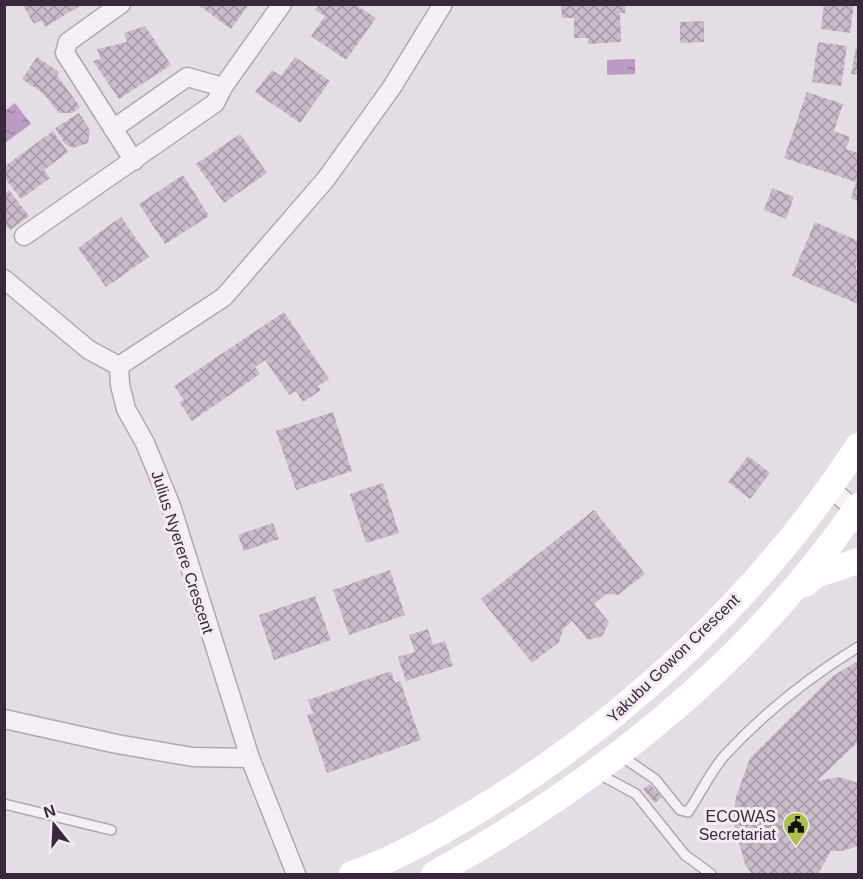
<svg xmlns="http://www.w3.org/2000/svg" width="863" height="879" font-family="Arial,sans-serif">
	<defs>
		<pattern id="water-ripples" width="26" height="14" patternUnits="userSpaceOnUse" patternTransform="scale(1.5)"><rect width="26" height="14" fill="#bb9bc3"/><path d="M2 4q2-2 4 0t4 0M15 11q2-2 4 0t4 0" fill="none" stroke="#997ea0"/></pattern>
		<pattern id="building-cross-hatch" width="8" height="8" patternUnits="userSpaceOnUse" patternTransform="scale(1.5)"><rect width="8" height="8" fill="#c7bbc8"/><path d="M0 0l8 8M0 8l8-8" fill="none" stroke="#a398a4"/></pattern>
	</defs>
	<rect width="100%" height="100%" fill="#e5dde5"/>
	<path fill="url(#water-ripples)" d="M635,59V74L607,75V60Z
		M15,103L31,124L5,143V111Z"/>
	<path fill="url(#building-cross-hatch)" d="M22,4H83L45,27L41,20L34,24Z
		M197,4H249L231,29Z
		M561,4H625V13H620L621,42L588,44V38H574V18H562Z
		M824,4H854L850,33L821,29Z
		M319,5H356L376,18L346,60L311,36L325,16L315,10Z
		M704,21V42L680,43V22Z
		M145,26L171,65L119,99L93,61L101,59L97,49L127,42L124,33Z
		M818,42L847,46L841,86L812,82Z
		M856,48L858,49V75L851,74Z
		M37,57L59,72L57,75L80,107L72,113H59L43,93L22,79Z
		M295,57L330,81L300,123L255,92L272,70L281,76Z
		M807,92L843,104L834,131L850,137L846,149L858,153V201L851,198L856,182L784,158Z
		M79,113L90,130L88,143L73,148L65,144L55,128Z
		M53,131L68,152L44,170L50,178L21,199L4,177V167Z
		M240,134L267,173L224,203L196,164Z
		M183,175L209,216L165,244L139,204Z
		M772,188L794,197L786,219L764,210Z
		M9,190L29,216L10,230L4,223V194Z
		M121,217L149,257L106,287L78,248Z
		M815,222L858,241L856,270L858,271V304L792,276Z
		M284,312L329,379L318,386L321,390L303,402L296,391L289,395L265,360L255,367L260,374L192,421L179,402L184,400L174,386Z
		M333,412L352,471L296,490L276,431Z
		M748,456L770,473L750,499L728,482Z
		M383,483L399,533L366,543L350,494Z
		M594,510L645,574L618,595L606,594L594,604L609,622L602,636L588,640L572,621L563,629L559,642L532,663L481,599Z
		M273,523L279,539L244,551L238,535Z
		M390,570L405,615L349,635L333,590Z
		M315,596L331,640L274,660L259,615Z
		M428,629L433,645L445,641L453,666L406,681L398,657L415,652L409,635Z
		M858,661V742L817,781L839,777L858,783V846L842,851H831L818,874H752L745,864L733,820L736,797L750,758L833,676Z
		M391,671L395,683L400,681L421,740L327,773L307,715L313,713L308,700Z
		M650,784L662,797L655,803L643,789Z"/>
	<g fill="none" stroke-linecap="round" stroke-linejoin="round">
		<defs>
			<path id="service" d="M621,756L655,779L680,810L688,812C701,793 711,770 726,754C764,713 811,676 858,647
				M597,773L636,794L685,855L711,874
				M4,804L111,830"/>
			<path id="minor" d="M121,4L68,42L65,53L134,161
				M113,129L187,77L223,87
				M24,236L215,103L223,87L282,4
				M4,279L89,350L119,366L120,385L126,409L145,443L171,506L250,758L296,874
				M119,366L224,297L326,179L392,87L443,4
				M830,488L858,512
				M4,719L117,744L193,757L250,758"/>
		</defs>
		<use href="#service" stroke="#b1a7b2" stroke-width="12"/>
		<use href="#minor" stroke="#b1a7b2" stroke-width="21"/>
		<use href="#service" stroke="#f4eff4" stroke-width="9"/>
		<use href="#minor" stroke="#f4eff4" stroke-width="18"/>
		<path stroke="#fff" stroke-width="26" d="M805,584L816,575L858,561
			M352,874C396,859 437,835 477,811C627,720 763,593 858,446
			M434,874C600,782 749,664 858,506"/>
	</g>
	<defs>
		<symbol id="civic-pin" viewBox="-11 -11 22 30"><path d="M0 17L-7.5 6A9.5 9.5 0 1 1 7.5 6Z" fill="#afc14c" stroke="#f3ecf3"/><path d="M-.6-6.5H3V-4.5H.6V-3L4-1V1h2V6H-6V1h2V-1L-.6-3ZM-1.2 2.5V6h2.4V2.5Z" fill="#111"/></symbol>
	</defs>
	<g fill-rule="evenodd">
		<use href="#civic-pin" x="781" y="810" width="30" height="40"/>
	</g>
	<g text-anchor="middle" stroke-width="6" stroke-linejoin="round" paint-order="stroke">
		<g font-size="16" fill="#39283b" stroke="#f3ecf3">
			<text transform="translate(183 552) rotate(72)" y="6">Julius Nyerere Crescent</text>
			<text transform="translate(673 658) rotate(-44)" y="6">Yakubu Gowon Crescent</text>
		</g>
		<g font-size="16" fill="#39283b" stroke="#f3ecf3" text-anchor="end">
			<text x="776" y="822">ECOWAS<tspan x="776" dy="18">Secretariat</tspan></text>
		</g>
	</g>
	<rect width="863" height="879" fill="none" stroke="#39283b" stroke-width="12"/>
	<g transform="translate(54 825) rotate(342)" stroke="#f3ecf3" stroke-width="4.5" paint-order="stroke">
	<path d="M0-4.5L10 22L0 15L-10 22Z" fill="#39283b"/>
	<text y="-9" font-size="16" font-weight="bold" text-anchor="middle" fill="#39283b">N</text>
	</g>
</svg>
